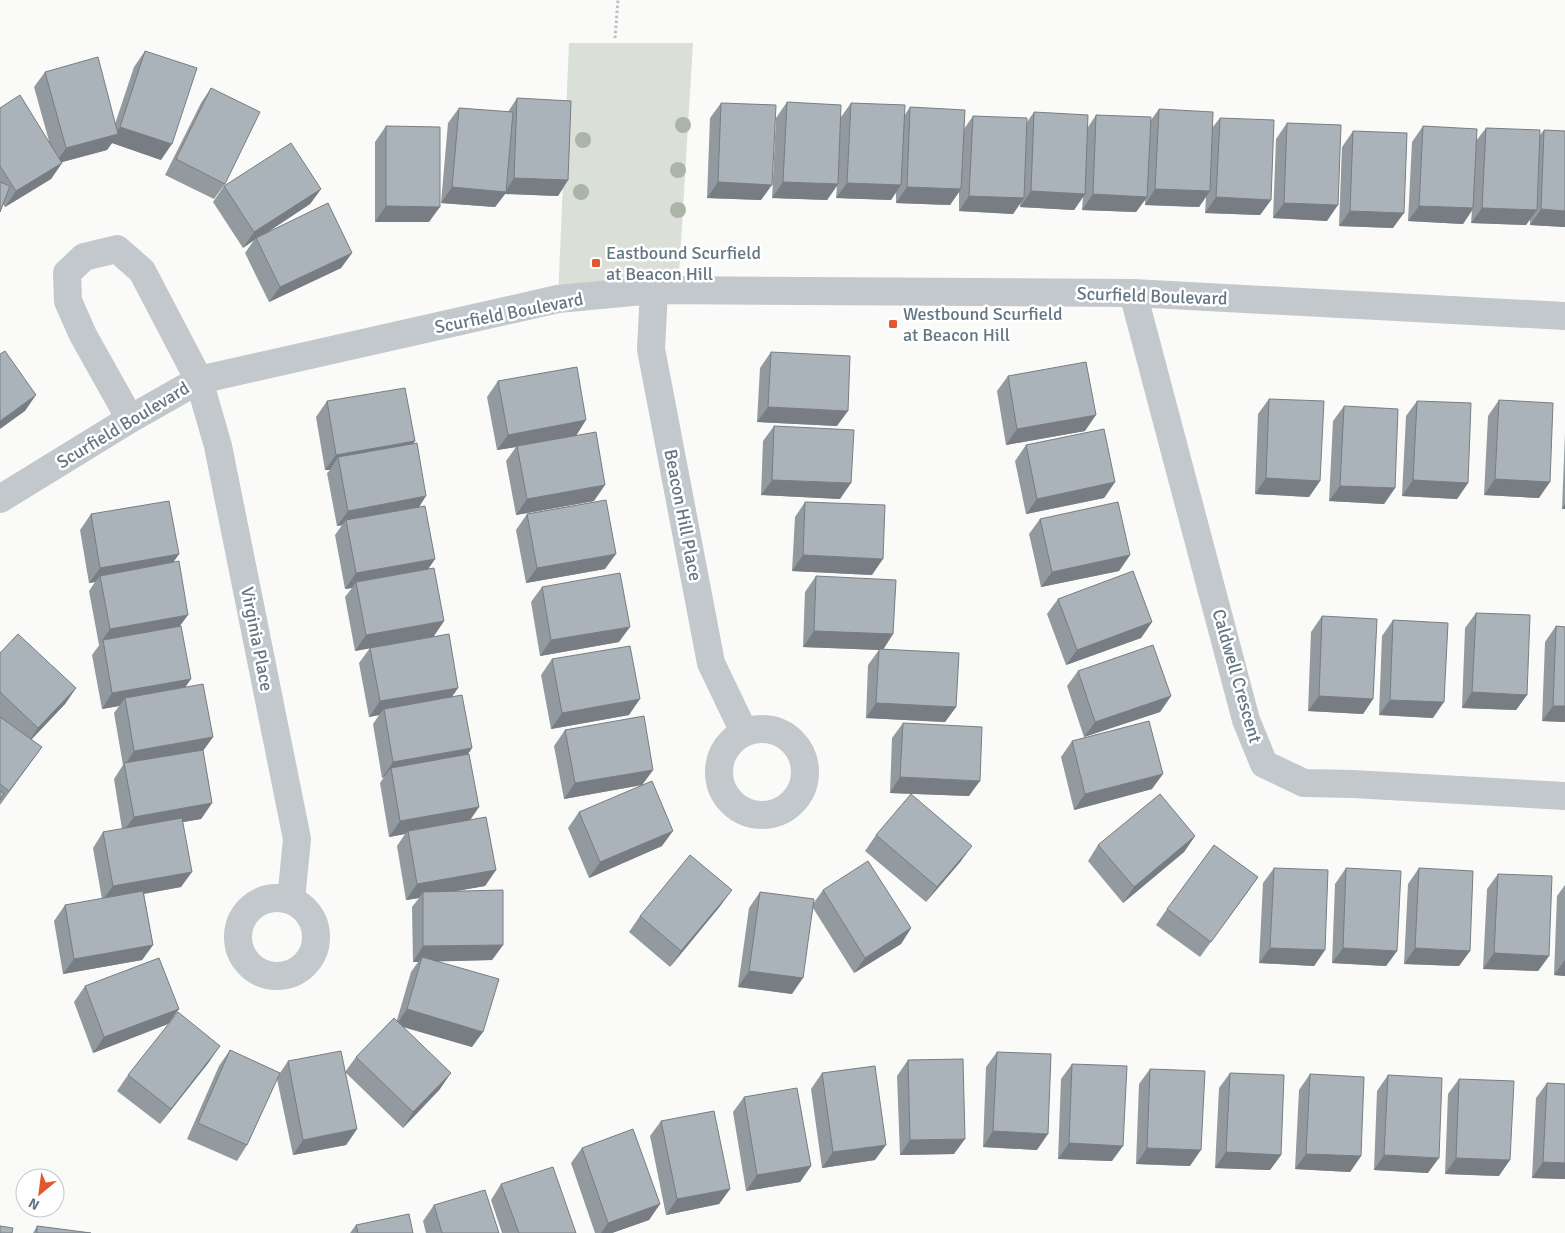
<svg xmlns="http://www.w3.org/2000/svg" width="1565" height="1233" font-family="Signika,sans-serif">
	<rect width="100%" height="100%" fill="#fafaf8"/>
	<path fill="#dadfd7" d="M569,43H693L678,291L558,299Z"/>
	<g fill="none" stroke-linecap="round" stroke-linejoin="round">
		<path stroke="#bbbfc2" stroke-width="3" stroke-dasharray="2.5 2.5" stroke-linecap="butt" d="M615,38L618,0"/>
		<path stroke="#c3c8cc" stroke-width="28" d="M654,290L651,349L711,663L744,732
			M1133,293L1246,720L1264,764L1304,783L1353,784L1565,796
			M130,419L83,335L68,301L67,273L84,257L117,249L142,271L199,380L218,446L297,839L291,900
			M719 772a43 43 0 1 1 86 0a43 43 0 1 1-86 0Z
			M238 937a39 39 0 1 1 78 0a39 39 0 1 1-78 0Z"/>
		<path stroke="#c3c8cc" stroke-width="28" d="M0,499L130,419L199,380L558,299L654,290L1133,293L1565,316"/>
	</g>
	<g fill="#aab4a7">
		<circle cx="683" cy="125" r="8"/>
		<circle cx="583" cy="140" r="8"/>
		<circle cx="678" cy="170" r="8"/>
		<circle cx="581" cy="192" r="8"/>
		<circle cx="678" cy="210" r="8"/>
	</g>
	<path fill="#929a9f" d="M145,51L161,160L112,143L107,150L62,162V163L51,179L5,207L3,204L0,212V108L49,141L34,87L45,72L115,124L134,67Z
		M211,88L225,184L214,199L165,175L201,103Z
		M517,98L568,180L558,196L505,194L495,207L441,203L448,123L459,108L508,112Z
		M787,102L841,117L851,103L904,116L910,107L964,129L973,116L1027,122L1034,112L1088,127L1096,115L1151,120L1159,109L1212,128L1220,118L1271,200L1260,215L1205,213L1206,197L1199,207L1145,205V200L1136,212L1082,210L1083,197L1074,210L1020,207V203L1013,214L959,211V192L950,205L896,203V192L891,200L836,198L837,186L827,200L772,198L776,118Z
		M721,103L761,200L707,198L710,118Z
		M1287,123L1327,221L1273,218L1276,139Z
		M386,126L429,222H375V142Z
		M1423,126L1476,141L1486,128L1540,135L1544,130L1565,131V227L1530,225V219L1526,225L1471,223L1472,211L1463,224L1408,221L1412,142Z
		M1353,131L1393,228L1339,226L1342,147Z
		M224,186L321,189L310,204L265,234L352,253L341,268L269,302L245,253L254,240L243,248L213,202Z
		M771,352L837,426L757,422L760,368Z
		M1008,376L1085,431L1006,445L997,391Z
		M498,381L576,435L594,501L516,515L506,461L516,447L497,450L487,397Z
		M1269,399L1320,481L1309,497L1255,494L1258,414Z
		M1499,400L1539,498L1484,495L1488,416Z
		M327,401L415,441L413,444L419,507L435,559L428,569L444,621L434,636L458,688L452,697L472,748L468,754L479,807L470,820L496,870L485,886L455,891L503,945L492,960L437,961L472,1047L404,1027L440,1089L403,1128L345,1072L356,1057L397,1020L411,972L418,962H413L412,907L419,898L406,900L397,846L405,834L389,837L380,783L384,777L382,778L373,724L379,715L369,717L359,663L370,648L355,651L345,597L352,588L345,589L335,535L342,525L337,526L327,473L330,470H325L316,417Z
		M1417,401L1468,483L1457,499L1402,496L1406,416Z
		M1344,406L1395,488L1384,504L1329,501L1333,421Z
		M774,426L840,499L761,495L763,441Z
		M1565,433V509H1562Z
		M1026,445L1115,482L1104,498L1026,514L1015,461Z
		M805,502L872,575L792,571L795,517Z
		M91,514L179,554L173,562L180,626L186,687L213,737L203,751L212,803L201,819L183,822L181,887L144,894L153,945L142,960L63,974L54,921L65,905L102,899L93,848L103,832L122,829L114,779L123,765L114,713L119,706L102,709L92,655L100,644L99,645L89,591L95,582L89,583L80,530Z
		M527,514L605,569L526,583L516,530Z
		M1040,519L1130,555L1119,571L1041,587L1029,534Z
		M816,576L893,634L883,649L956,707L945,722L866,718L868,665L879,650L803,647L805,592Z
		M542,587L619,642L540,656L531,602Z
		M1058,599L1152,622L1141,638L1066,665L1047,614Z
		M1476,613L1527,695L1516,710L1462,708L1465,628Z
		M1322,616L1373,699L1363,714L1308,711L1311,632Z
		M1393,620L1433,718L1379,715L1382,636Z
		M1556,626L1565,627V722L1542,721L1545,642Z
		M0,653L76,688L65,704L31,740L42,747L0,805Z
		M552,659L629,715L551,729L541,675Z
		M1078,671L1171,696L1160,712L1084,737L1067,686Z
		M903,723L969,796L890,793L892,738Z
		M565,730L653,770L642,785L564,799L554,746Z
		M1072,741L1152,789L1074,810L1061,757Z
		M579,812L662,846L589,878L568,828Z
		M876,835L961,861L926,902L865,851Z
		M1195,836L1184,852L1123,903L1088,861L1098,845Z
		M1274,868L1325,950L1314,966L1259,963L1263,883Z
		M1346,868L1397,951L1386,966L1332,963L1335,884Z
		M1419,868L1470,951L1459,966L1404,964L1408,884Z
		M1498,874L1549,956L1538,971L1483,969L1487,889Z
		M1258,877L1200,957L1156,925L1167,909Z
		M1565,885V976L1554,975L1557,896Z
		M823,890L911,928L901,944L854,973L813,908L792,994L738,987L749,908L760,892L813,904Z
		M721,905L670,967L629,932L640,916Z
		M85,986L179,1009L168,1024L93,1053L74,1002Z
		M230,1050L280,1073L288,1061L357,1129L346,1145L293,1155L277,1079L247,1145L237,1161L187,1139L219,1066Z
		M997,1052L1037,1150L983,1147L986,1067Z
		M908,1060L954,1154L900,1155L897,1076Z
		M209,1062L160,1124L117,1091L128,1075Z
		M1072,1064L1112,1161L1058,1159L1061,1079Z
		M1150,1069L1190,1166L1136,1164L1139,1084Z
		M822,1073L875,1160L822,1168L811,1089Z
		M1230,1073L1281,1155L1270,1170L1215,1168L1219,1088Z
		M1310,1074L1361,1156L1350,1172L1295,1169L1299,1090Z
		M1388,1075L1428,1173L1374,1170L1377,1091Z
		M1459,1079L1499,1176L1445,1174L1448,1094Z
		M1547,1083L1565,1179L1532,1178L1536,1098Z
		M744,1097L811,1166L800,1182L746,1191L733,1112Z
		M661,1121L730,1189L719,1204L666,1215L650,1136Z
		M582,1148L660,1204L649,1220L612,1233H595L571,1163Z
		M501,1184L576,1233H502L491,1200Z
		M434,1205L499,1233H426L423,1221Z
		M356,1225L413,1233H350Z
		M37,1226L91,1233H33Z"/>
	<path fill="#777d82" d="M120,127L172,144L161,160L112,143L107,150L55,164L66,148L114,135Z
		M62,163L51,179L5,207L16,191Z
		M514,178L568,180L558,196L505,194L495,207L441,203L452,187L505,192Z
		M718,182L772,185L761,200L707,198Z
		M783,182L838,184L827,200L772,198Z
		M847,183L901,185L891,200L836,198Z
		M907,187L961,189L950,205L896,203Z
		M321,189L310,204L257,239L256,238L254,240L243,248L254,232Z
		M1155,189L1210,191L1199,207L1145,205Z
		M1031,191L1085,194L1074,210L1020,207Z
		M1093,194L1147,197L1136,212L1082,210Z
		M969,196L1024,198L1013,214L959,211Z
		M1216,197L1271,200L1260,215L1205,213Z
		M1284,203L1338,205L1327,221L1273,218Z
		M386,206L440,207L429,222H375Z
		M1419,206L1473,208L1463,224L1408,221Z
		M1482,208L1537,210L1526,225L1471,223Z
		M1541,209L1565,211V227L1530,225Z
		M1350,211L1404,213L1393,228L1339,226Z
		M352,253L341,268L269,302L280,287Z
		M36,395L25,411L0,429V421Z
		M768,407L848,411L837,426L757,422Z
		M1096,415L1085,431L1006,445L1017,429Z
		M586,420L576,436L517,446L516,447L497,450L508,435Z
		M415,441L404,457H338L330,470H325L336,455Z
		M1266,478L1320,481L1309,497L1255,494Z
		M1495,479L1550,482L1539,498L1484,495Z
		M772,480L851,483L840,499L761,495Z
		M1413,480L1468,483L1457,499L1402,496Z
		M1115,482L1104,498L1026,514L1037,499Z
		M605,485L594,501L516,515L527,499Z
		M1340,486L1395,488L1384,504L1329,501Z
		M426,496L416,512L346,520L342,525L337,526L348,511Z
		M1565,504V509H1562Z
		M179,554L168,570L100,576L95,582L89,583L100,568Z
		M616,554L605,569L526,583L537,568Z
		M803,555L883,559L872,575L792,571Z
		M1130,555L1119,571L1041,587L1052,572Z
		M435,559L424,575L356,582L352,588L345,589L356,573Z
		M188,615L177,630L103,640L99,645L110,629Z
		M444,621L433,637L355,651L366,635Z
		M1152,622L1141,638L1066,665L1077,650Z
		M630,627L619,642L540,656L551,640Z
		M814,631L893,634L883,650L803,647Z
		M191,679L180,695L125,698L119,706L102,709L112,693Z
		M76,688L65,704L27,744L38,728Z
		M458,688L447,703L384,709L379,715L369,717L380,701Z
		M1472,692L1527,695L1516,710L1462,708Z
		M1171,696L1160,712L1084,737L1095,722Z
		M1319,696L1373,699L1363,714L1308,711Z
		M640,699L629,715L551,729L562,713Z
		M1390,700L1444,702L1433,718L1379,715Z
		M876,703L956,707L945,722L866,718Z
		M1553,706H1565V722L1542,721Z
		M213,737L202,752L125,765L134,751Z
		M472,748L461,764L391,768L384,777L382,778L393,762Z
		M653,770L642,785L564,799L575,783Z
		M1163,774L1152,789L1074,810L1085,794Z
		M900,777L980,781L969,796L890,793Z
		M212,803L201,819L123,832L134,817Z
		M479,807L468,823L408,831L405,834L389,837L400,821Z
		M673,831L662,846L589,878L600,862Z
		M1195,836L1184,852L1123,903L1134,887Z
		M972,846L961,861L926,902L937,887Z
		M496,870L485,886L423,897V892L419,898L406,900L417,884Z
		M192,872L181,887L102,901L113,886Z
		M1258,877L1247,893L1200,957L1211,942Z
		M732,890L721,905L670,967L681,951Z
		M911,928L901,944L854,973L865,958Z
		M153,945L142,960L63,974L74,959Z
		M503,945L492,960L420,962L422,957L418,962H413L423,946Z
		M1270,948L1325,950L1314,966L1259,963Z
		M1343,948L1397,951L1386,966L1332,963Z
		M1415,948L1470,951L1459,966L1404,964Z
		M1494,953L1549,956L1538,971L1483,969Z
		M1565,960V976L1554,975Z
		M749,971L803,978L792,994L738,987Z
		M179,1009L168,1024L93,1053L104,1037Z
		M407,1009L483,1032L472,1047L396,1025Z
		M220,1046L209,1062L160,1124L171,1109Z
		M451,1073L440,1089L403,1128L413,1112Z
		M357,1129L346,1145L293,1155L303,1140Z
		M993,1131L1048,1134L1037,1150L983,1147Z
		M965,1139L954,1154L900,1155L910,1140Z
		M1069,1143L1123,1146L1112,1161L1058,1159Z
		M886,1145L875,1160L822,1168L833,1152Z
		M1147,1148L1201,1150L1190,1166L1136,1164Z
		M1226,1152L1281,1155L1270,1170L1215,1168Z
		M1306,1154L1361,1156L1350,1172L1295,1169Z
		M1384,1155L1439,1158L1428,1173L1374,1170Z
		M1456,1158L1510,1160L1499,1176L1445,1174Z
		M1543,1162L1565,1163V1179L1532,1178Z
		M811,1166L800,1182L746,1191L757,1175Z
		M730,1189L719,1204L666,1215L677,1199Z
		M660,1204L649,1220L612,1233H601L608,1223Z"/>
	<path fill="#aab3b9" stroke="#777d82" d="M145,51L197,68L172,144L120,127Z
		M98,57L118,134L66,148L45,72Z
		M211,88L260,112L225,184L176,159Z
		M20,95L62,163L16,191L0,166V108Z
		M517,98L571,101L568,180L514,178Z
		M787,102L841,105L838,184L783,182Z
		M721,103L776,105L772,185L718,182Z
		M851,103L905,105L901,185L847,183Z
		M910,107L965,110L961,189L907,187Z
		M459,108L513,112L506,192L452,187Z
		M1159,109L1213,112L1210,191L1155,189Z
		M1034,112L1088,115L1085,194L1031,191Z
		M1096,115L1151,117L1147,197L1093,194Z
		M973,116L1027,118L1024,198L969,196Z
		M1220,118L1274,120L1271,200L1216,197Z
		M1287,123L1341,125L1338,205L1284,203Z
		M386,126L440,127V207L386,206Z
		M1423,126L1477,129L1473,208L1419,206Z
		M1486,128L1540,130L1537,210L1482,208Z
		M1544,130L1565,131V211L1541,209Z
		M1353,131L1407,133L1404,213L1350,211Z
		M291,143L321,189L254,232L224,186Z
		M0,182L10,186L0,212Z
		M328,203L352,253L280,287L256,238Z
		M5,351L36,395L0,421V354Z
		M771,352L850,356L848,411L768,407Z
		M1086,362L1096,415L1017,429L1008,376Z
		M577,367L586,420L508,435L498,381Z
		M405,388L415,441L336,455L327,401Z
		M1269,399L1324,401L1320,481L1266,478Z
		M1499,400L1553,403L1550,482L1495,479Z
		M1417,401L1471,403L1468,483L1413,480Z
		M1344,406L1398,409L1395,488L1340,486Z
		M774,426L854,430L851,483L772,480Z
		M1104,429L1115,482L1037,499L1026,445Z
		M596,432L605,485L527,499L517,446Z
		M417,443L426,496L348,511L338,457Z
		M606,500L616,554L537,568L527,514Z
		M169,501L179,554L100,568L91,514Z
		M805,502L885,505L883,559L803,555Z
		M1118,502L1130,555L1052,572L1040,519Z
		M425,506L435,559L356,573L346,520Z
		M179,561L188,615L110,629L100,576Z
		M434,568L444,621L366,635L356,582Z
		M1133,571L1152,622L1077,650L1058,599Z
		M620,573L630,627L551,640L542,587Z
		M816,576L896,580L893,634L814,631Z
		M1476,613L1530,615L1527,695L1472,692Z
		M1322,616L1377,619L1373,699L1319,696Z
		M1393,620L1448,623L1444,702L1390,700Z
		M181,626L191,679L112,693L103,640Z
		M1556,626L1565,627V706H1553Z
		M18,634L76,688L38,728L0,692V653Z
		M449,634L458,688L380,701L370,648Z
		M1153,645L1171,696L1095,722L1078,671Z
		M630,646L640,699L562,713L552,659Z
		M879,649L959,653L956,707L876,703Z
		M203,684L213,737L134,751L125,698Z
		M462,695L472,748L393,762L384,709Z
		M644,716L653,770L575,783L565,730Z
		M0,717L42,747L9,791L0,784Z
		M1149,721L1163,774L1085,794L1072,741Z
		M903,723L982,727L980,781L900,777Z
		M203,750L212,803L134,817L124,763Z
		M469,754L479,807L400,821L391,768Z
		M652,781L673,831L600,862L579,812Z
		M0,791L4,793L0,800Z
		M911,794L972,846L937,887L876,835Z
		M1160,794L1195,836L1134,887L1098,845Z
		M486,817L496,870L417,884L408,831Z
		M182,818L192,872L113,886L103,832Z
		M1214,845L1258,877L1211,942L1167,909Z
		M690,855L732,890L681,951L640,916Z
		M868,861L911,928L865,958L823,890Z
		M1274,868L1328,870L1325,950L1270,948Z
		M1346,868L1401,871L1397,951L1343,948Z
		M1419,868L1473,871L1470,951L1415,948Z
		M1498,874L1552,876L1549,956L1494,953Z
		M503,890V945L423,946V892Z
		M143,891L153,945L74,959L65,905Z
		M760,892L814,899L803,978L749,971Z
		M422,957L499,979L483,1032L407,1009Z
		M159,958L179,1009L104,1037L85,986Z
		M178,1012L220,1046L171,1109L128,1075Z
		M394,1018L451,1073L413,1112L356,1057Z
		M230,1050L280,1073L247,1145L198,1123Z
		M341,1051L357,1129L303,1140L288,1061Z
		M997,1052L1051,1054L1048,1134L993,1131Z
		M963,1059L965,1139L910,1140L908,1060Z
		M1072,1064L1127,1066L1123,1146L1069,1143Z
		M875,1066L886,1145L833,1152L822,1073Z
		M1150,1069L1205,1071L1201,1150L1147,1148Z
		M1230,1073L1284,1075L1281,1155L1226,1152Z
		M1310,1074L1364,1077L1361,1156L1306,1154Z
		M1388,1075L1442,1078L1439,1158L1384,1155Z
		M1459,1079L1514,1081L1510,1160L1456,1158Z
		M1547,1083L1565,1084V1163L1543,1162Z
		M797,1088L811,1166L757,1175L744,1097Z
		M714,1111L730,1189L677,1199L661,1121Z
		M633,1129L660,1204L608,1223L582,1148Z
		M553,1167L576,1233H519L501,1184Z
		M485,1190L499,1233H442L434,1205Z
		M409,1214L413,1233H358L356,1225Z
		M0,1226L13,1228L12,1233H0Z
		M37,1226L91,1233H37Z"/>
	<g fill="#e4572e" stroke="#fff" stroke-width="2">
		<rect x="591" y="258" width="10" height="10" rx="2.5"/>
		<rect x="888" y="319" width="10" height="10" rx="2.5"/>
	</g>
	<g text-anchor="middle" stroke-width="5" stroke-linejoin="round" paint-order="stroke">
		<g font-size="18" fill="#657683" stroke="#fff" text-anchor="start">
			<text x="606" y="259">Eastbound Scurfield<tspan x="606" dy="21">at Beacon Hill</tspan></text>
			<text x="903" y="320">Westbound Scurfield<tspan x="903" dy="21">at Beacon Hill</tspan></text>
		</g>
		<g font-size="18" fill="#657683" stroke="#fff">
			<text transform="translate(1152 296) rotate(2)" y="6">Scurfield Boulevard</text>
			<text transform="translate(509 313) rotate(-11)" y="6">Scurfield Boulevard</text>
			<text transform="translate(123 425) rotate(-31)" y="6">Scurfield Boulevard</text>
			<text transform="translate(683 515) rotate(79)" y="6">Beacon Hill Place</text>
			<text transform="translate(257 639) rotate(79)" y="6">Virginia Place</text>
			<text transform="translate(1237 676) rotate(74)" y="6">Caldwell Crescent</text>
		</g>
	</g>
	<g transform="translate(40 1193) rotate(209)"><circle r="24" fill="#ffffff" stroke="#c1c8cd"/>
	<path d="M0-4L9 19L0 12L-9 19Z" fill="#e4572e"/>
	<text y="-8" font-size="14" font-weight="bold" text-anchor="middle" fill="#657683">N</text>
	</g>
</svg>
